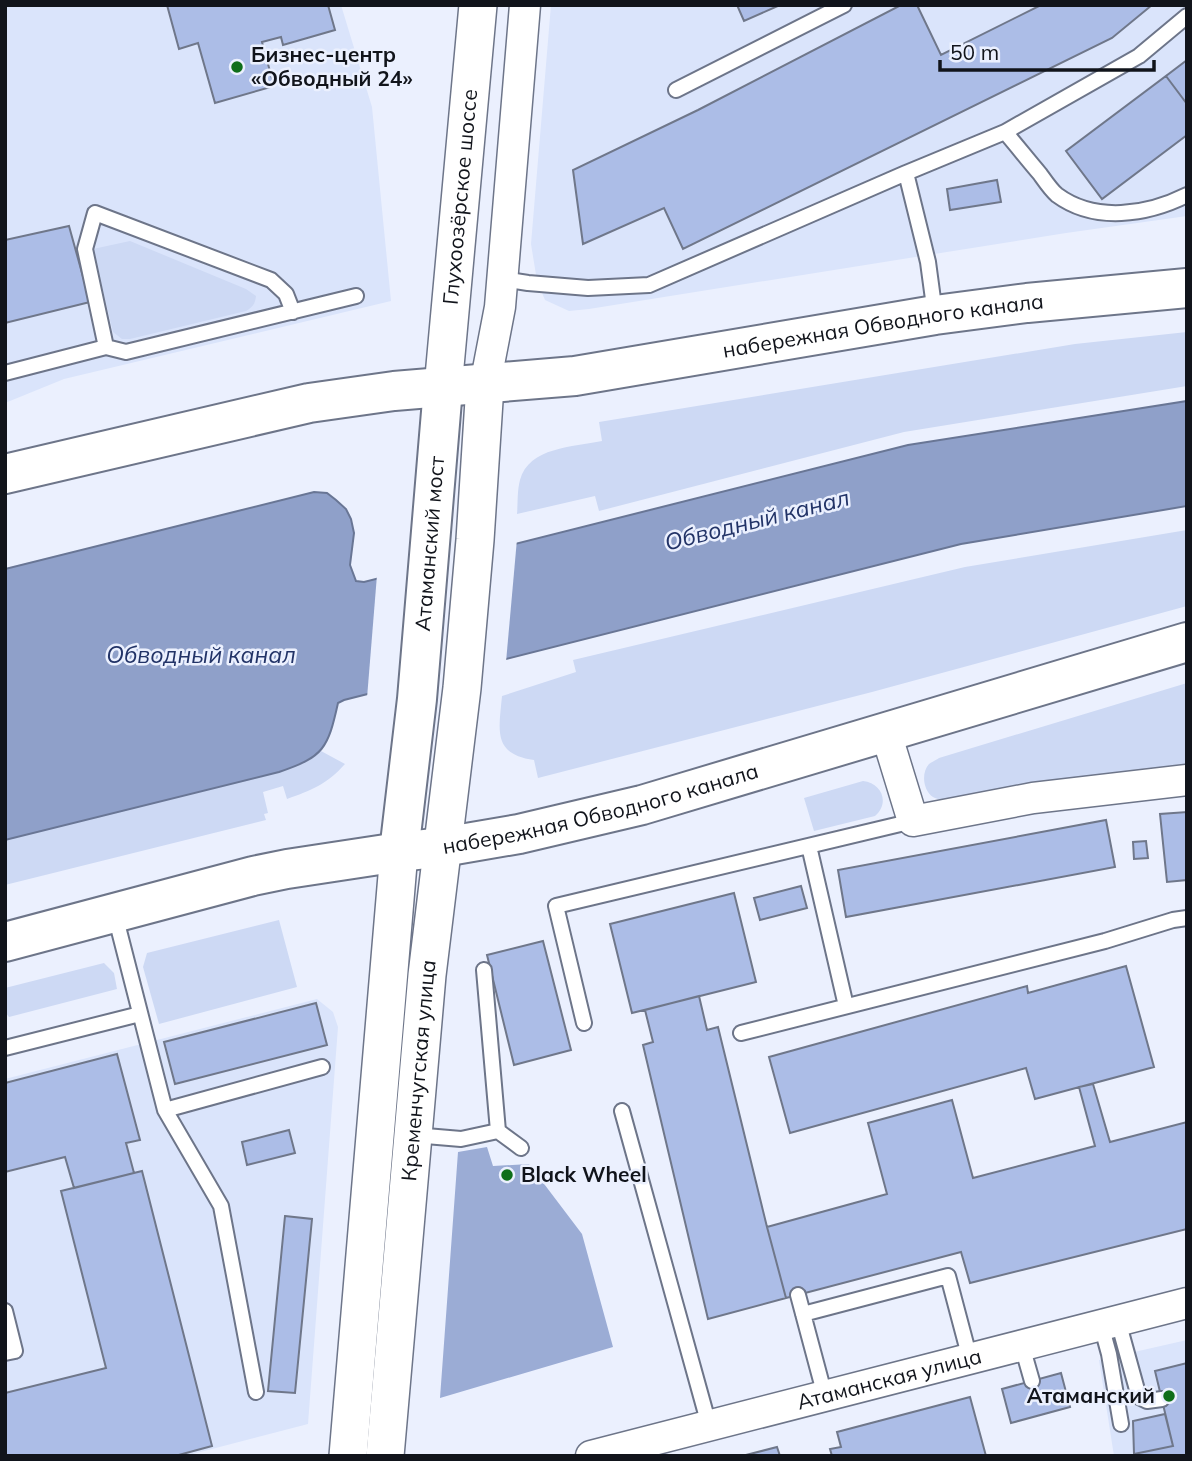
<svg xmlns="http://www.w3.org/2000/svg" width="1192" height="1461" font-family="Mulish,sans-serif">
	<rect width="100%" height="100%" fill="#ebf0fe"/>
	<path fill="#dae4fb" d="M5,5H341L372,107L391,301L64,379L5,403Z
		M551,5H1187V216L1066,233L589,309L569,311L545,300L537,281L531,244Z
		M317,999L333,1012L338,1027L308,1424L185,1456H5V1079Z
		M1187,1340V1456H1114L1099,1360Z"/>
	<path fill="#cdd9f4" d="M130,241L246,289L256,296C255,304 253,307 246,311L130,339H122L113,332L93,249Z
		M1187,332V386L904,432L599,511L595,496L517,514C518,503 517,491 520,480C529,447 573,447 602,441L599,422L1075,344Z
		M1187,530V606L872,692L538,778L534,760C492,754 499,730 502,696L576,672L573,660L965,567Z
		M1187,683V766L1108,773L1028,785L944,801C941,800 935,798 933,797C923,790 921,773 929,764C930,763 938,759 939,758Z
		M321,751L345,764C327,784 312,790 287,799L283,786L263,792L268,813L264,814L266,820L5,885V840L279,772L311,759Z
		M863,781C882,783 890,803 875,816L814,831L804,798Z
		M279,920L297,987L159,1024L143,967L147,953Z
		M104,963L114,973L117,989L9,1017L5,1012V988Z"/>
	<path fill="#9bacd5" d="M487,1147L493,1166L529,1164L582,1234L613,1347L440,1398L458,1152Z"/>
	<path fill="#8fa0c9" stroke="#697695" stroke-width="2" d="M1187,401V506L961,544L344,700L338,703C328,748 324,757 279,772L5,840V569L314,492L327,493L336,500L346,509L351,519L354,533L350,565L356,581L364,582L908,445Z"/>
	<path fill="#ebf0fe" d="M517,539L506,662L367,698L377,575Z"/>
	<path fill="#acbde7" stroke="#6f778a" stroke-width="2" d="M167,5H328L335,30L283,45L281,37L262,42L274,86L215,103L198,43L179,49Z
		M737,5H780L744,21Z
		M901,5H917L941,55L1041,5H1152L1112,38L683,249L664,208L583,244L573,170L698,110Z
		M1187,60V104L1166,76Z
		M1166,76L1187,104V135L1102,199L1066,151Z
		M997,180L1001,202L950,210L947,189Z
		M69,226L90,302L5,323V240Z
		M1187,812V880L1167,882L1160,814Z
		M1106,820L1115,867L846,917L838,870Z
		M1146,841L1148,858L1134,859L1133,842Z
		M801,886L807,908L760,920L754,898Z
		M734,893L756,982L632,1013L610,924Z
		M543,941L571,1050L514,1065L487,955Z
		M1126,966L1154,1067L1035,1099L1026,1068L790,1133L769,1057L1027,986L1028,993Z
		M699,996L707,1030L718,1027L767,1227L786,1298L708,1319L643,1045L653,1042L645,1010Z
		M316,1003L327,1045L175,1084L164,1042Z
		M117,1054L140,1140L126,1143L134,1173L74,1188L65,1157L5,1172V1083Z
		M1093,1084L1110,1142L1187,1122V1229L970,1283L961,1252L786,1298L767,1227L887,1194L868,1123L952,1100L973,1178L1095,1146L1079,1087Z
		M289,1130L295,1153L247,1165L242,1142Z
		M142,1171L212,1446L175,1456H5V1393L106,1368L61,1191Z
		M285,1216L312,1219L295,1393L268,1391Z
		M1187,1363V1456H1134V1454L1173,1446L1155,1371Z
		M1061,1373L1070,1407L1011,1423L1002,1389Z
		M970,1397L986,1456H832L830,1449L841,1447L837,1432Z
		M1165,1414L1173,1446L1134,1454L1133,1421Z
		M777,1447L780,1456H742Z"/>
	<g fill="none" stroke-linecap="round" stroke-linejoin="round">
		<defs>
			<path id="service" d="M676,90L844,5
				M1005,132C1017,146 1028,160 1040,174C1045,181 1051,190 1057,195C1095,223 1147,215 1187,195
				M502,279L528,283L588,288L649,285L906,173
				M935,314L928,262L906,173L1005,132L1139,56L1187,16
				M106,347L126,352L356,296
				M5,373L106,347L85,249L95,213L271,280L286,294L293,312
				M809,846L846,1006
				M115,915L165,1110L221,1206L256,1392
				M484,970L498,1131L521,1148
				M584,1023L556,906L913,821
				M741,1033L1105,941L1173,920L1187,918
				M5,1048L140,1014
				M165,1110L322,1067
				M622,1111L709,1425
				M414,1135L461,1139L498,1131
				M798,1295L825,1396
				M5,1311L15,1351L5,1353
				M803,1314L948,1276L970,1359
				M1118,1321L1139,1397L1147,1401L1162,1399
				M1101,1325L1109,1354L1121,1424
				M1022,1346L1032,1381"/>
			<g id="minor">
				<path d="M485,385L500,307L525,5"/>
				<path d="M886,733L913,821L1033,798L1187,780"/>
				<path id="s1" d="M591,1456L1187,1303"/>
			</g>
			<g id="tertiary">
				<path id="s2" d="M443,388L478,5"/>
				<path d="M348,1456L399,852"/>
				<path id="s3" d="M385,1456L427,975L462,688L475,540L485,385"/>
			</g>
			<g id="secondary">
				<path id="s4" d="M5,474L309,403L394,391L575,376L935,315L1027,303L1187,288"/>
				<path id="s5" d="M399,852L417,699L443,388"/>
				<path id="s6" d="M5,942L253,876L287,869L399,852L443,847L519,834L642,805L1187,642"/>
			</g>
		</defs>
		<use href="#service" stroke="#6d7589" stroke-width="18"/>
		<use href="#minor" stroke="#6d7589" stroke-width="33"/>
		<use href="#tertiary" stroke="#6d7589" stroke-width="40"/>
		<use href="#secondary" stroke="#6d7589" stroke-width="42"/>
		<use href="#service" stroke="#fff" stroke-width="14"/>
		<use href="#minor" stroke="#fff" stroke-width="30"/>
		<use href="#tertiary" stroke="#fff" stroke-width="37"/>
		<use href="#secondary" stroke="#fff" stroke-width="38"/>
	</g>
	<g fill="#0f6e1a" stroke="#ebf0fe" stroke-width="2.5">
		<circle cx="237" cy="67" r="7"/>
		<circle cx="507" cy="1175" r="7"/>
		<circle cx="1169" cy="1396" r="7"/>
	</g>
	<g text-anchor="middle" stroke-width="5" stroke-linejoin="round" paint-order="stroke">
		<g font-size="21" font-weight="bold" fill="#11141b" stroke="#ebf0fe" text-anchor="start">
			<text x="251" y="62">Бизнес-центр<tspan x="251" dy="24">«Обводный 24»</tspan></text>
			<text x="521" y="1182">Black Wheel</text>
			<text x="1155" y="1403" text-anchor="end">Атаманский</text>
		</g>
		<g font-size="21" fill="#11141b" stroke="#ebf0fe">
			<text dy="7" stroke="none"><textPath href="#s2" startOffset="192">Глухоозёрское шоссе</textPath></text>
			<text dy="7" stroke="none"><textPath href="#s4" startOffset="892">набережная Обводного канала</textPath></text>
			<text dy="7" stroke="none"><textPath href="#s5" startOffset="310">Атаманский мост</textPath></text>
			<text dy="7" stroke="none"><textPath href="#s6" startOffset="611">набережная Обводного канала</textPath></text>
			<text dy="7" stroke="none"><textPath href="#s3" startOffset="387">Кременчугская улица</textPath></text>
			<text dy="7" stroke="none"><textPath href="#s1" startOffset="308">Атаманская улица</textPath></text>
		</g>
		<g font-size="23" font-style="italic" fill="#223367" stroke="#ebf0fe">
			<text transform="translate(757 520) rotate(-14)" y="8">Обводный канал</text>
			<text x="201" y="663">Обводный канал</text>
		</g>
	</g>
	<rect width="1192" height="1461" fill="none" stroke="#11141b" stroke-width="14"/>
	<path d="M940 60v10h214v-10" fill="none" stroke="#11141b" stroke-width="3.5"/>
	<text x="950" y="60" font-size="21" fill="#11141b" stroke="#ebf0fe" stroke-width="5" paint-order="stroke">50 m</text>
</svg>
